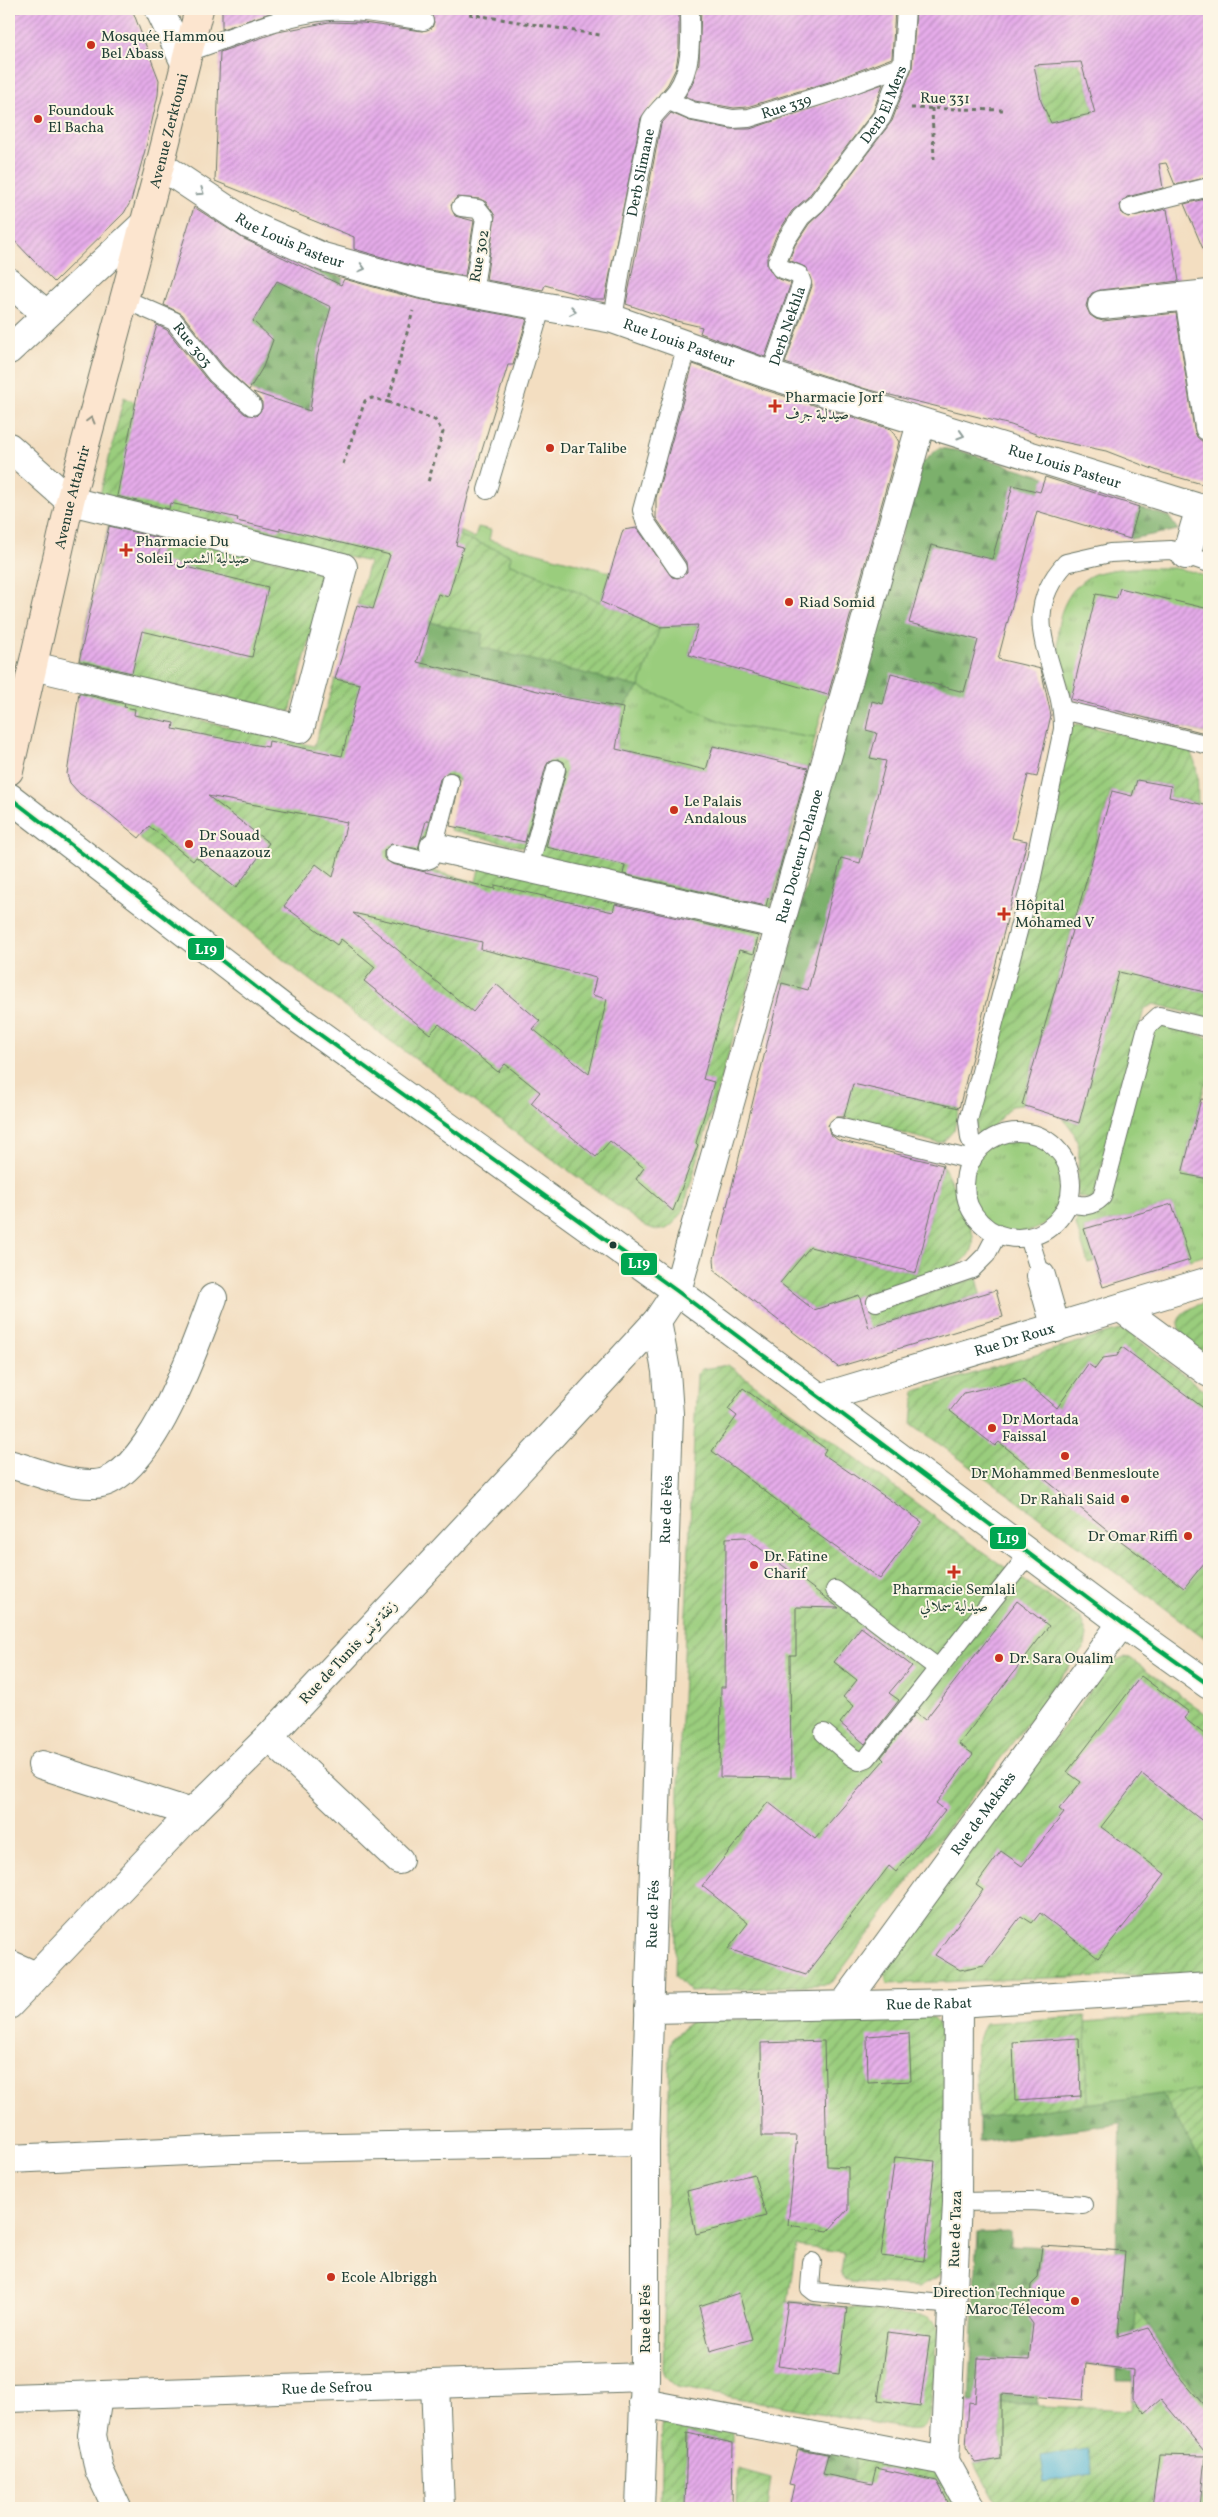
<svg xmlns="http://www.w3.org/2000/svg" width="1218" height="2517" font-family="Vollkorn,Amiri,serif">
	<defs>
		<pattern id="grass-tufts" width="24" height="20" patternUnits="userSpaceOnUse" patternTransform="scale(1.25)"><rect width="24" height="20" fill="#9acd7d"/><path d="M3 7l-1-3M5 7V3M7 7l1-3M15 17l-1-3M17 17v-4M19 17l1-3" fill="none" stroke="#7da867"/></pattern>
		<pattern id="forest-firs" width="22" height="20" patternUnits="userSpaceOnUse" patternTransform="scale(1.25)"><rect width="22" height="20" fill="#7bb06c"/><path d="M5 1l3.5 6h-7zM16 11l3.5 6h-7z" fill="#64905a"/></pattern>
		<pattern id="garden-furrows" width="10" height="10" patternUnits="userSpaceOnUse" patternTransform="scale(1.25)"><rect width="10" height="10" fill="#9acd7d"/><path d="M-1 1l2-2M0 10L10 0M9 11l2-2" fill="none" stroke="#7da867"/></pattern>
		<pattern id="building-hatch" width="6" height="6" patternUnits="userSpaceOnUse" patternTransform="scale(1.25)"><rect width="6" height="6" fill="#e6acea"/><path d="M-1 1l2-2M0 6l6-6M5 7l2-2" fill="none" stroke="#ba8dbe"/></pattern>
	</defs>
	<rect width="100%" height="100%" fill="#fcf5e5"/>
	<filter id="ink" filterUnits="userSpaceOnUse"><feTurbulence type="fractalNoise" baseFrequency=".02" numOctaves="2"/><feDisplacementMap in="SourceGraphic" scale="10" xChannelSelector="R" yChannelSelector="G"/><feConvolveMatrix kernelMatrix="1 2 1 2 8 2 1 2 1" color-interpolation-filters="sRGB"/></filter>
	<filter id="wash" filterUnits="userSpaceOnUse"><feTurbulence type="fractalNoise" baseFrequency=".0096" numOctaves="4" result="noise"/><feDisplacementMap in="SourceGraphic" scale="20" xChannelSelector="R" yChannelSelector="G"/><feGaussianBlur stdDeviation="1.12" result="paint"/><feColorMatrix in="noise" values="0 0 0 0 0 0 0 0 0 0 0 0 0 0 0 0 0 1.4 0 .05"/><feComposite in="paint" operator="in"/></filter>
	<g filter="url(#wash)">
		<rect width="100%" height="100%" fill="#f3dec1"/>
		<path fill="url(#grass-tufts)" stroke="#5c8558" d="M1174,568L1194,572L1209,578V734L1071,699C1061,660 1047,629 1071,593C1077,585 1088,575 1098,573C1122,566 1149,568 1174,568Z
			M639,687L730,725L815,738L808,768L714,746L706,770L616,749L623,708Z
			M1161,1027H1171L1209,1038V1084H1205L1182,1174L1209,1179V1254L1190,1260L1172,1204L1084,1229L1095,1261L1088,1263L1076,1225C1077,1213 1086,1213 1096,1210L1155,1031Z
			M969 1185a48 48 0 1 1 96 0a48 48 0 1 1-96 0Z
			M1205,2012L1209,2031V2089L1088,2104L1085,2022Z"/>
		<path fill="url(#forest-firs)" stroke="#4d7650" d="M309,267L344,278L325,326L317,356L310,411L263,396L250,389L263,367L273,340L253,321L277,281L300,292Z
			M939,448L961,451L1045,477L1025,546L1006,541L964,692L808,990L782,983L816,844L921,464Z
			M1139,507L1169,517L1178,530L1130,539Z
			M429,622L483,634L480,647L639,687L623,708L563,697L417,662Z
			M1162,2094L1209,2175V2407L1173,2364L1136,2307L1133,2381H1116V2368L1041,2359L1037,2405L969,2402L978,2233L1010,2232V2245L1116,2251L1121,2123L979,2142V2118Z
			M799,2442L856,2454L848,2508H839L844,2479L823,2474L828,2454L798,2448Z"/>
		<path fill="#9acd7d" stroke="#5c8558" d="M478,527L491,530L489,540L610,572L601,602L509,563L511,555L459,536L460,531L475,538Z
			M698,625L689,655L827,694L815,738L730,725L639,687L660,627Z"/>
		<path fill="url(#garden-furrows)" stroke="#5c8558" d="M1078,62L1084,73L1095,113L1051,123L1041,101L1034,65Z
			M124,397L245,455L511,555L509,563L660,627L639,687L480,647L483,634L357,605L369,562L99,499Z
			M109,523L328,572L290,712L78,664Z
			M417,662L563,697L623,708L616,749L706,770L713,746L808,768L769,915L535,860L530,849L450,830L463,782L441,776L421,856L389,860L476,882L480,864L765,928L682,1213C668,1231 663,1235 642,1224L381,1034L286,962L139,838L149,826L128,752L78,697L81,687L211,723L314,746L335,679L409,694Z
			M1077,724L1188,750C1200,762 1197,787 1198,803L1169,797L1171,786L1137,780L1132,796L1111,791L1022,1105L1011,1106L980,1141L973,1119L1071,726Z
			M1125,949L1145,978L1209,993V1018L1154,1004L1144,1009L1093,1200L1077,1196L1079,1147L1073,1131L1063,1118L1078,1123Z
			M849,1055L887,1092L959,1108L954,1130L944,1141L938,1143L844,1117L853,1084Z
			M943,1165C951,1183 977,1228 973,1246C971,1255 963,1261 956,1267L814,1310L780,1283L810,1247L916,1273Z
			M977,1278L981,1294L868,1328L864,1313Z
			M1209,1301V1357C1179,1334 1158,1318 1209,1301Z
			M1119,1330L1128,1332L1209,1394V1641L912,1424L915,1391Z
			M728,1365L984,1553L1081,1619L1087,1635L1085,1646L834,1980L828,1984L690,1992L675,1976L680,1741L697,1374L702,1369Z
			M1124,1657L1130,1658L1209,1716V1972L887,1984L884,1970L1111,1663Z
			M1085,2016L1088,2104L979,2118C978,2092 969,2043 986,2023Z
			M931,2017C944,2028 944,2040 946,2057L943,2268L937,2277L919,2287L850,2282L844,2279L841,2273L844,2252L796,2246L788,2301L928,2317L935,2322L939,2329L929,2419C924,2430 919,2430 907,2429L677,2387C670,2381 665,2378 663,2369L670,2047L673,2037L692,2020Z
			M1209,2089V2175L1162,2094Z
			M1136,2306L1173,2364L1209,2407V2508H999L975,2463L1001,2459V2404L1131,2410Z
			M666,2416L733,2428V2443L687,2433L685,2508H660L662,2422Z
			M856,2454L936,2470L958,2508H848Z
			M738,2469L771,2478L767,2508H737Z"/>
		<path fill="#56b7d5" stroke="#3a7a84" d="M1089,2449L1092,2474L1044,2482L1040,2456Z"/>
		<g id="blocks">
			<path fill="url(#building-hatch)" fill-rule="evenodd" d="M26,9H132L159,80L158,95L147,143L131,201L124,213L54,282L9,235V14Z
				M222,9H282L222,29Z
				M415,9H679V50L676,68L668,84L641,118L605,299H593L545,285L543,290L486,280L495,216L486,202L480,199L457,197L451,205L455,216L474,221L465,276L424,269L354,249V237L215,181L220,52L278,32L329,22L363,23L422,31L432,28L434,22L431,13Z
				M701,9H895L892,58L832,81L747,107L734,108L695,101L685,96L692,85L699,63Z
				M916,9H1209V177L1175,185L1166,163L1159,164L1163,188L1127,197L1120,205L1122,214L1128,217L1167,209L1179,281L1100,290L1092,293L1088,299L1086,306L1090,315L1096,319L1103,321L1176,313L1194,429L1197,437L1203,442L1209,486L1163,473L1106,451L1049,439L1011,425L866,389L785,363L812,286L807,268L789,260L795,245L809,224L824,210L892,121L912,68ZM1081,62L1095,113L1051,123L1041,101L1034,65Z
				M883,84L873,112L808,197L792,211L776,236L767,258V266L776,278L791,283L765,357L700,333L702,327L672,320L626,304L661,124L671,113L690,121L731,129H750Z
				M1209,198V263L1184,204Z
				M194,207L244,239L341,285L344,279L418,299L527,319L513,365H508L468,496L456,545L463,547L448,597L438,594L417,662L563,697L623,708L616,749L706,770L713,746L808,768L771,899L768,898L766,906L623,874L625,865L546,847L566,771L564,762L558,759L549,761L546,766L525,842L450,826L460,780L457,774L448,772L440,779L429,821H426L418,849L391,844L384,851V858L392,864L495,889V885L613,912L615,904L758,936L754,954L739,950L703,1079L714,1082L696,1143L698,1145L673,1211L636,1179L644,1168L610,1141L596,1157L531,1103L540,1092L505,1064L498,1072L439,1024L430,1034L364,981L375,967L341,939L337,945L284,906L316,864L333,877L347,822L208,796L269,843L236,888L196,857L193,861L149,826L139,838L106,811L80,794L70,783L67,774L79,693L125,704L124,707L135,709L134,715L174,723L173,729L268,747L269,741L342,756L360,684L335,679L357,605L373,609L390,555L280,528V531L237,521L238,518L170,503L169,509L117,496L138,390L157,325L167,330L208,381L245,414L256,416L262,409V402L253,392L310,411L317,356L331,307L277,281L253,321L273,340L263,367L249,390L224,367L182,314L164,305ZM353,913L482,942L481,949L596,978L592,995L607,999L589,1074L533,1029L540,1021L496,984L473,1012Z
				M693,364L765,390L891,429L899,442L828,695L689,655L698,625L659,627L601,602L623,530L637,528L672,577L678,578L687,572L686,562L656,518V498Z
				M1045,477L1139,507L1130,539L1037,511L998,659L1041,669L1051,715L1037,777L1028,775L1012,838L1027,841L959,1108L853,1084L844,1117H835L828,1125L830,1134L838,1140L943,1165L916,1273L810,1247L780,1283L814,1310L859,1295L869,1328L996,1290L1003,1317L838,1367L715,1271L714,1259L782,983L808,990L841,858L860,863L886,761L870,758L877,733L866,730L872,701L883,704L891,673L964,692L978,640L909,623L931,545L992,559L1013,485L1040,492Z
				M109,526L162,539L157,560L268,587L252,657L142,631L132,673L79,661Z
				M1120,588L1209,609V734L1071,699L1096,594L1117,598Z
				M1137,780L1171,786L1169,797L1209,806V993L1119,972L1079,1123L1022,1105L1112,791L1132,796Z
				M1201,1099L1209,1100V1179L1182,1174Z
				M1172,1204L1190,1260L1103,1287L1084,1229Z
				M1122,1347L1209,1412V1557L1184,1588L1121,1541L999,1442L995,1446L950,1411L964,1393L1023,1379L1057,1408L1088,1364L1095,1369L1103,1358L1117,1356Z
				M743,1388L826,1449L823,1454L922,1522L880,1579L806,1526L808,1524L712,1451L737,1416L728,1409Z
				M745,1537L839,1608L796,1607V1655H790L791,1778L720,1777L721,1687H725L726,1538Z
				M1017,1601L1049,1626L959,1744L973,1754L936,1803L945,1810L896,1872L889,1866L806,1974L728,1949L748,1923L702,1886L768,1802L815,1839L884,1760L881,1757L916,1713L925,1720Z
				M861,1627L912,1666L889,1693L899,1700L865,1744L840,1723L854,1706L843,1697L857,1680L834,1662Z
				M1141,1676L1189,1712L1184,1718L1209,1738V1826L1142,1774L1101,1827L1165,1874L1098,1958L1040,1913L1032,1923L1021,1916L984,1965L960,1970L935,1955L983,1890L976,1885L1001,1851L1022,1866L1064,1813L1059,1809L1081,1782L1067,1772Z
				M909,2033L911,2081L868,2083L867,2036Z
				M1079,2038L1081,2096L1015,2100L1013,2042Z
				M824,2041L827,2166L848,2167V2209L828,2231L788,2225L797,2136H762L761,2043Z
				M895,2157L935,2161L924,2261L881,2256Z
				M754,2174L766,2216L696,2234L687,2191Z
				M1042,2246L1125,2251L1118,2337L1149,2328L1182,2380L1209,2411V2457L1161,2399L1145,2413L1132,2398L1133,2370L1086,2364L1083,2400L1001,2394V2459L975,2463L966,2447L969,2402L975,2403L978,2358L1029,2360L1033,2324L1028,2317L1031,2285L1038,2278Z
				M739,2293L752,2339L710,2351L699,2306Z
				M788,2302L847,2308L839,2374L778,2366Z
				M887,2332L930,2337L920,2406L878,2400Z
				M687,2433L733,2443L732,2508H685Z
				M798,2449L828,2454L823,2474L872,2484L876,2468L937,2481L951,2508H789L794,2485L789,2484Z
				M1159,2455L1205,2456L1200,2508H1152Z"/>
		</g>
	</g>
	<g filter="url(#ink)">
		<use href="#blocks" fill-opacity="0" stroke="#697565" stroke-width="1"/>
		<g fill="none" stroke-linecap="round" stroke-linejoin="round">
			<defs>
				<g id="lane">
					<path d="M188,52C233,37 281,15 328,11C360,9 393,16 424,21"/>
					<path id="s1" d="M667,100L692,111L733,119L749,118L835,91L902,66"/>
					<path d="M461,207L478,209L485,218L473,293"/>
					<path d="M1130,207L1209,187"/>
					<path id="s2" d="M124,299L174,321L216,374L252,406"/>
					<path id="s3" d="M613,319L622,263L651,120C658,109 669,101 677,90C693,66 690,37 690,9"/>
					<path id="s4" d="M770,375L802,283L799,275L780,268L777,262L786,240L801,217L816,204L882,117L902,66L906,9"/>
					<path d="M487,490L542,305"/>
					<path d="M677,568L645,521L642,510L687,344"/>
					<path d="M1063,710L1209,745"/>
					<path d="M394,854L424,861L430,859L450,782"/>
					<path d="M529,867L556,769"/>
					<path d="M838,1127L972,1160"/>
					<circle cx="1018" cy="1185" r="53"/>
					<path d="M976,1152L970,1138L968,1121L1030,886L1063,729C1064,667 1012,621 1066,563L1110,553L1171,550L1209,563"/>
					<path d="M1068,1203C1082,1206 1091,1208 1102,1197L1147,1027L1159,1016L1209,1028"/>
					<path d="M1029,1237L1041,1276"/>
					<path d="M876,1302L972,1269L986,1255L997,1234"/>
					<path d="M835,1590L939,1669"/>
					<path d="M824,1733L852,1757L859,1761L867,1758L1029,1554"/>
					<path d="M957,2202L1031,2201L1083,2205"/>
					<path d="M812,2262L810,2288L815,2292L953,2305"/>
				</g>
				<g id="street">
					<path d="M159,9L185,63"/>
					<path id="s5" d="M160,165L250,225L323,257L421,284L613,319L770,375L1209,511"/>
					<path d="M9,282L46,314"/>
					<path d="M1189,297L1209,427"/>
					<path d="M1102,305L1209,294"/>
					<path d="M9,350L144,224"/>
					<path d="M9,447L70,501L343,567L300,729L33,666"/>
					<path d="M1186,555L1200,508"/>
					<path d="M9,797L283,1008L677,1291L1122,1623L1209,1685"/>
					<path d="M434,847L780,925"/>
					<path d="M1041,1276L1056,1328"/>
					<path d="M1121,1308L1209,1373"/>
					<path id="s6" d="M819,1398L1209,1281"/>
					<path d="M9,1464C37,1471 65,1485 94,1484C150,1482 196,1343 213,1298"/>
					<path d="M269,1737L399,1860"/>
					<path d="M42,1765L192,1813"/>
					<path d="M9,1964L36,1976"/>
					<path d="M958,2003L957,2202L945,2461L971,2508"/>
					<path id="s7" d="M844,2004L1122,1623"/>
					<path id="s8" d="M9,2005L192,1813L269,1737L553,1434L657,1321L677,1291L921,423"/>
					<path id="s9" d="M649,2009L958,2003L1209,1987"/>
					<path d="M9,2159L233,2149L645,2141"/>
					<path d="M435,2384L440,2508"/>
					<path d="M98,2396L92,2435L99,2470L117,2508"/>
					<path id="s10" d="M9,2398L645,2377"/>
					<path d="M643,2403L945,2461"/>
					<path id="s11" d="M640,2508L645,2377V2141L669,1414L666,1371L657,1321"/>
				</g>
				<g id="secondary">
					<path id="s12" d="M9,771L70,501L160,165L199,9"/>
				</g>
			</defs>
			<use href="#lane" stroke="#697565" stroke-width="20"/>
			<use href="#street" stroke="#697565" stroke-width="30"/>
			<use href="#secondary" stroke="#697565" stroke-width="30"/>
			<path stroke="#697565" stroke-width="3" stroke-dasharray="4 4" stroke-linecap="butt" d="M463,9L469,14L600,35
				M911,108L1003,110
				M932,108L934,159
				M388,402L435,420L443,432L428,482
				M343,464L365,401L372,398L388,402L413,311"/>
			<use href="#lane" stroke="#fff" stroke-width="18"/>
			<use href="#street" stroke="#fff" stroke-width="28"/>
			<use href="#secondary" stroke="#fce5cf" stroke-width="28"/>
			<defs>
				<path id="bus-1" d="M9,797L283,1008L677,1291L1122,1623L1209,1685"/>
			</defs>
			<use href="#bus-1" stroke="#fcf5e5" stroke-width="8"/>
			<use href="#bus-1" stroke="#00a651" stroke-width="4"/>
		</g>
		<defs><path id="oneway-chevron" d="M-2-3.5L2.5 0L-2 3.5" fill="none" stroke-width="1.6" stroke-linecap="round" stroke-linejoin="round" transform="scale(1.25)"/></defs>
		<g stroke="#8f9e9a">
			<use href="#oneway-chevron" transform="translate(201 192) rotate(34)"/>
			<use href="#oneway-chevron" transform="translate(362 268) rotate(15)"/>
			<use href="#oneway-chevron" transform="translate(573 311) rotate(10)"/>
			<use href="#oneway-chevron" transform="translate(961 435) rotate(17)"/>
		</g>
		<use stroke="#8e9182" href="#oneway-chevron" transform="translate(91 420) rotate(-75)"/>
	</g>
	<g fill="#c8321e" stroke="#fcf5e5" stroke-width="2">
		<circle cx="91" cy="45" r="5"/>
		<circle cx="38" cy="119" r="5"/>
		<path d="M772.5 398.5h5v5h5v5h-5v5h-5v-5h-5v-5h5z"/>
		<circle cx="550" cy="448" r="5"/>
		<path d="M123.5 542.5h5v5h5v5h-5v5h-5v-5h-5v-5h5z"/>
		<circle cx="789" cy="602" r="5"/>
		<circle cx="674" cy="810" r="5"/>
		<circle cx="189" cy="844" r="5"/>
		<path d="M1001.5 906.5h5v5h5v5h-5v5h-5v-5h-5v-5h5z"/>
		<circle cx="992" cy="1428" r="5"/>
		<circle cx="1065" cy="1456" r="5"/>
		<circle cx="1125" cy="1499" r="5"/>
		<circle cx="1188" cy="1536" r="5"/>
		<circle cx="754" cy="1565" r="5"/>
		<path d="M951.5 1564.5h5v5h5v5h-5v5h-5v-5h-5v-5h5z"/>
		<circle cx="999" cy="1658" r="5"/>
		<circle cx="331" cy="2277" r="5"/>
		<circle cx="1075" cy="2301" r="5"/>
	</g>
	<circle fill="#1f3d34" stroke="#fcf5e5" stroke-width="2" cx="613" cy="1245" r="4.5"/>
	<g text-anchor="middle" stroke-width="4" stroke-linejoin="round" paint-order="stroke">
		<g font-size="15" fill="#1f3d34" stroke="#fcf5e5" text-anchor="start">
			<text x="101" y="41">Mosquée Hammou<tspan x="101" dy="17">Bel Abass</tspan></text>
			<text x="48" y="115">Foundouk<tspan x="48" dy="17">El Bacha</tspan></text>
			<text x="785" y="402">Pharmacie Jorf<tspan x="785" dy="17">صيدلية جرف</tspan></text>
			<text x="560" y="453">Dar Talibe</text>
			<text x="136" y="546">Pharmacie Du<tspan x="136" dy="17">Soleil صيدلية الشمس</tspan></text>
			<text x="799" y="607">Riad Somid</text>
			<text x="684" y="806">Le Palais<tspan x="684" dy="17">Andalous</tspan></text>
			<text x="199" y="840">Dr Souad<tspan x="199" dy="17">Benaazouz</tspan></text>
			<text x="1015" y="910">Hôpital<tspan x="1015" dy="17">Mohamed V</tspan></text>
			<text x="1002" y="1424">Dr Mortada<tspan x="1002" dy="17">Faissal</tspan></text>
			<text x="1065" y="1478" text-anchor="middle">Dr Mohammed Benmesloute</text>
			<text x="1115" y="1504" text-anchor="end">Dr Rahali Said</text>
			<text x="1178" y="1541" text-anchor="end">Dr Omar Riffi</text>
			<text x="764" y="1561">Dr. Fatine<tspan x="764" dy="17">Charif</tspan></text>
			<text x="954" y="1594" text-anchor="middle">Pharmacie Semlali<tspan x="954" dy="17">صيدلية سملالي</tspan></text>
			<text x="1009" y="1663">Dr. Sara Oualim</text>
			<text x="341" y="2282">Ecole Albriggh</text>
			<text x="1065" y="2297" text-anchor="end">Direction Technique<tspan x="1065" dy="17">Maroc Télecom</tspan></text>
		</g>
		<g font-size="15" fill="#1f3d34" stroke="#fcf5e5">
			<text transform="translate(945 98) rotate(1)" y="5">Rue 331</text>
			<text dy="5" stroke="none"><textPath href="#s4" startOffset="325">Derb El Mers</textPath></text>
			<text dy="5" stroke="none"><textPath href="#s1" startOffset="124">Rue 339</textPath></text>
			<text dy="5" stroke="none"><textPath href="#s12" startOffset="660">Avenue Zerktouni</textPath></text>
			<text dy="5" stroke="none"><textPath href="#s3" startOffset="149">Derb Slimane</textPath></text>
			<text dy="5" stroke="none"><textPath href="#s5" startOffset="151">Rue Louis Pasteur</textPath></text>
			<text transform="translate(479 256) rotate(-80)" y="5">Rue 302</text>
			<text dy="5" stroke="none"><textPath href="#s4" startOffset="52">Derb Nekhla</textPath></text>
			<text dy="5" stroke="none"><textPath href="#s5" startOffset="555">Rue Louis Pasteur</textPath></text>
			<text dy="5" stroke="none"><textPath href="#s2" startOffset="85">Rue 303</textPath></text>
			<text dy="5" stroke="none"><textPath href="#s5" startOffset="960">Rue Louis Pasteur</textPath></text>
			<text dy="5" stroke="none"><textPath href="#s12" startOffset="281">Avenue Attahrir</textPath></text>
			<text dy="5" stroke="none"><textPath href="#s8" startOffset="1430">Rue Docteur Delanoe</textPath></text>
			<text dy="5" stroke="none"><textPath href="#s6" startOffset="204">Rue Dr Roux</textPath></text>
			<text dy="5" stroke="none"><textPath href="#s11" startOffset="999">Rue de Fés</textPath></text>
			<text transform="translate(348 1652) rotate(-47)" y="5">Rue de Tunis زنقة تونس</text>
			<text dy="5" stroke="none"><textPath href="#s7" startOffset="236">Rue de Meknès</textPath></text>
			<text dy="5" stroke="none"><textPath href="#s11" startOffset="594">Rue de Fés</textPath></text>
			<text dy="5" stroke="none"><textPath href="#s9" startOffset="280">Rue de Rabat</textPath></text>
			<text transform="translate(955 2229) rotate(-88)" y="5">Rue de Taza</text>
			<text transform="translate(645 2319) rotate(-90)" y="5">Rue de Fés</text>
			<text dy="5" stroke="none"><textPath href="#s10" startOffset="318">Rue de Sefrou</textPath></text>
		</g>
	</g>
	<g stroke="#fcf5e5" stroke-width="2">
		<rect x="187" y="937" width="38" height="24" rx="5" fill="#00a651"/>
		<rect x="620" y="1252" width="38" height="24" rx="5" fill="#00a651"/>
		<rect x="989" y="1526" width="38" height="24" rx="5" fill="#00a651"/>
	</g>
	<g font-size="14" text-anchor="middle" font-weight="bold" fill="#fff">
		<text x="206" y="954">L19</text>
		<text x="639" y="1268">L19</text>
		<text x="1008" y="1543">L19</text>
	</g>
	<rect width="1218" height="2517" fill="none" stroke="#fcf5e5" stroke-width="30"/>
</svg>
